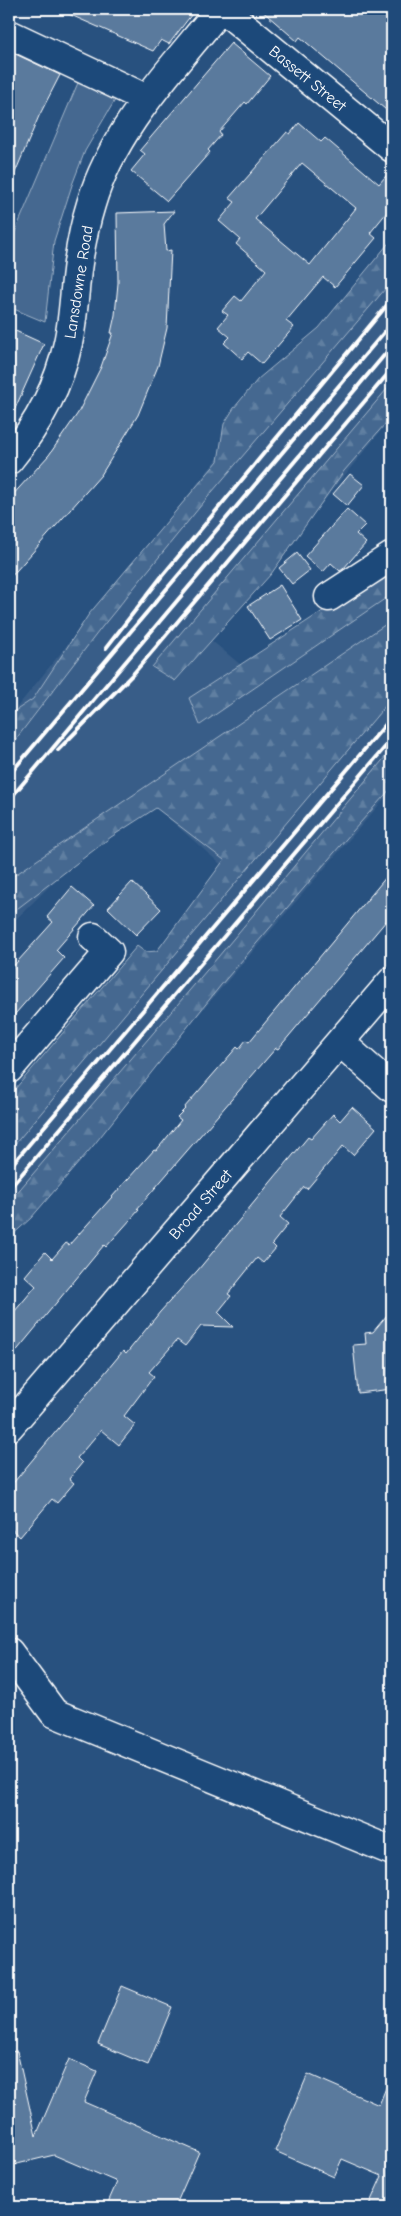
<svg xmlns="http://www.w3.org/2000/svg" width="401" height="2216" font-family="'Comic Neue',sans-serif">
	<defs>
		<pattern id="forest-firs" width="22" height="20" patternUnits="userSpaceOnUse" patternTransform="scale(1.25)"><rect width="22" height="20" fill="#446890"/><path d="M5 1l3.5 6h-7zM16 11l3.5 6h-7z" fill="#607fa1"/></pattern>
	</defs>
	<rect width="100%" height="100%" fill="#28517f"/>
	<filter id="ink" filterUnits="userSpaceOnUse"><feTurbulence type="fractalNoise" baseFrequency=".02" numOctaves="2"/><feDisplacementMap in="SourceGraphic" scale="10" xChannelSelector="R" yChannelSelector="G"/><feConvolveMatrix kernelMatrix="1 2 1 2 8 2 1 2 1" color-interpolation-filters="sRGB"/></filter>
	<g filter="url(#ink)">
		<path fill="#375d88" d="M392,248V417L211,640L248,671L392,573V790L9,1235V1116L227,870L151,803L56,880L9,926V717L293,365Z"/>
		<path fill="url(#forest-firs)" stroke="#a2b4c8" d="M392,239V281L212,492L102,627L9,748V715L33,699L89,614L218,461L224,424L234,408L258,379L319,328Z
			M392,383V416L344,471L271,574L175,681L152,667Z
			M392,566V594L200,725L189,698Z
			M392,620V698L9,1151V1096L137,946L145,952L157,951L224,860L156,808L111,837L9,915V879Z
			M392,749V787L352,832L221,985L93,1146L31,1218L9,1238V1202L218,957Z"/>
		<path fill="#446890" stroke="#a2b4c8" d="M80,78L118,95L85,151L72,185L54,241L45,322L9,307V246Z"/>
		<path fill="#5a7a9d" stroke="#fff" fill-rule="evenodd" d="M57,9H178L192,14L169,44L161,40L153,51Z
			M260,9H392V115L300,37L297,41Z
			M231,43L270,76L247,104L245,102L219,132L221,135L208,150L210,152L167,201L131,171L145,154L140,150Z
			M9,51L60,75L39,116L9,187Z
			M299,123L321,142L325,138L379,184L392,169V206L370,233L376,238L335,287L323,277L286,321L294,327L262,364L248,352L242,359L224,343L230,337L218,327L228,315L222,311L235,296L241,301L266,270L236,244L240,239L219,221L235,202L229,198L287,132L290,134ZM302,163L356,208L310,265L255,219Z
			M174,211L164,224L166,251L171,250L167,328L158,366L138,415L101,475L9,579V499L49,455L78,413L101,367L113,333H111L115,315L118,283L117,213Z
			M9,328L44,344L9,422Z
			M350,474L364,485L347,506L333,494Z
			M347,509L365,525L356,534L366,543L343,569L340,571L331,563L323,572L305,556Z
			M297,553L310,570L292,584L279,568Z
			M280,585L302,620L270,640L248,606Z
			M392,870V914L278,1049L276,1048L180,1159L137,1209L139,1210L106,1247L104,1245L9,1360V1318L36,1286L25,1276L45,1252L52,1259L66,1243L69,1245L154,1150L156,1151L181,1120L177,1117L185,1109L184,1108L237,1047L239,1049L246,1040L249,1042Z
			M132,882L161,909L136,935L108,908Z
			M72,887L94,906L56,950L64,958L9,1021V971L53,922L47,917Z
			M352,1107L376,1128L353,1155L343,1146L307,1189L304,1187L280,1217L288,1224L272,1244L276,1248L263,1263L257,1258L228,1294L231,1296L218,1312L233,1327L201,1326L185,1346L177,1340L149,1372L154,1376L124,1416L135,1425L119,1445L101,1430L77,1458L82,1463L69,1479L74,1483L57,1503L52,1499L20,1537L9,1527V1488L123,1351L126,1354L160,1312L198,1270L308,1137L311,1139L333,1114L340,1121Z
			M392,1309V1389L358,1393L353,1345L366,1344L365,1333L373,1332Z
			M122,1986L172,2007L148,2065L98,2044Z
			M17,2051L36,2136L69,2059L97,2071L84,2102L199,2152L175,2207H106L117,2182L54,2155L9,2166V2052Z
			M392,2073V2207H368L382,2176L342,2159L334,2177L275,2151L308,2074L379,2105Z"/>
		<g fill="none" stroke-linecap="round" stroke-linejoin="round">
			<defs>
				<path id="minor" d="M223,9L392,148
					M9,34L147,99
					M329,597L392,556
					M340,1042L392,1088
					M9,1069L109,952L93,937
					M9,1427L392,981
					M9,1652L54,1713L392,1851"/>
				<path id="major" d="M9,460C37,426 59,386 68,343C74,317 74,290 78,263C81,244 85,223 91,204C113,129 172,69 220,9"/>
			</defs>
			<use href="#minor" stroke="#fff" stroke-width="31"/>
			<use href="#major" stroke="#fff" stroke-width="31"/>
			<use href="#minor" stroke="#1f4a7a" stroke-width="28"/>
			<use href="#major" stroke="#1f4a7a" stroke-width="28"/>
			<path stroke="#fff" stroke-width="4" d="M106,648L162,576L392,299
				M58,750L134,673L392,369
				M9,775L392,323
				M9,800L392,346
				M9,1168L392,717
				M9,1189L392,739"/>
		</g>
	</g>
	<g text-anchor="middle" stroke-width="5" stroke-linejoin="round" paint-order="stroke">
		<g font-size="16" fill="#fff" stroke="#1f4a7a">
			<text transform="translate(308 78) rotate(39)" y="6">Bassett Street</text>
			<text transform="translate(78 282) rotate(-81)" y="6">Lansdowne Road</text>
			<text transform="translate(200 1204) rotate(-49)" y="6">Broad Street</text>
		</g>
	</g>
	<rect width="401" height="2216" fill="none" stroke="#1f4a7a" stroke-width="30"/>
	<rect x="15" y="15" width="371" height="2186" fill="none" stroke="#fff" stroke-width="2" filter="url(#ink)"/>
</svg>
